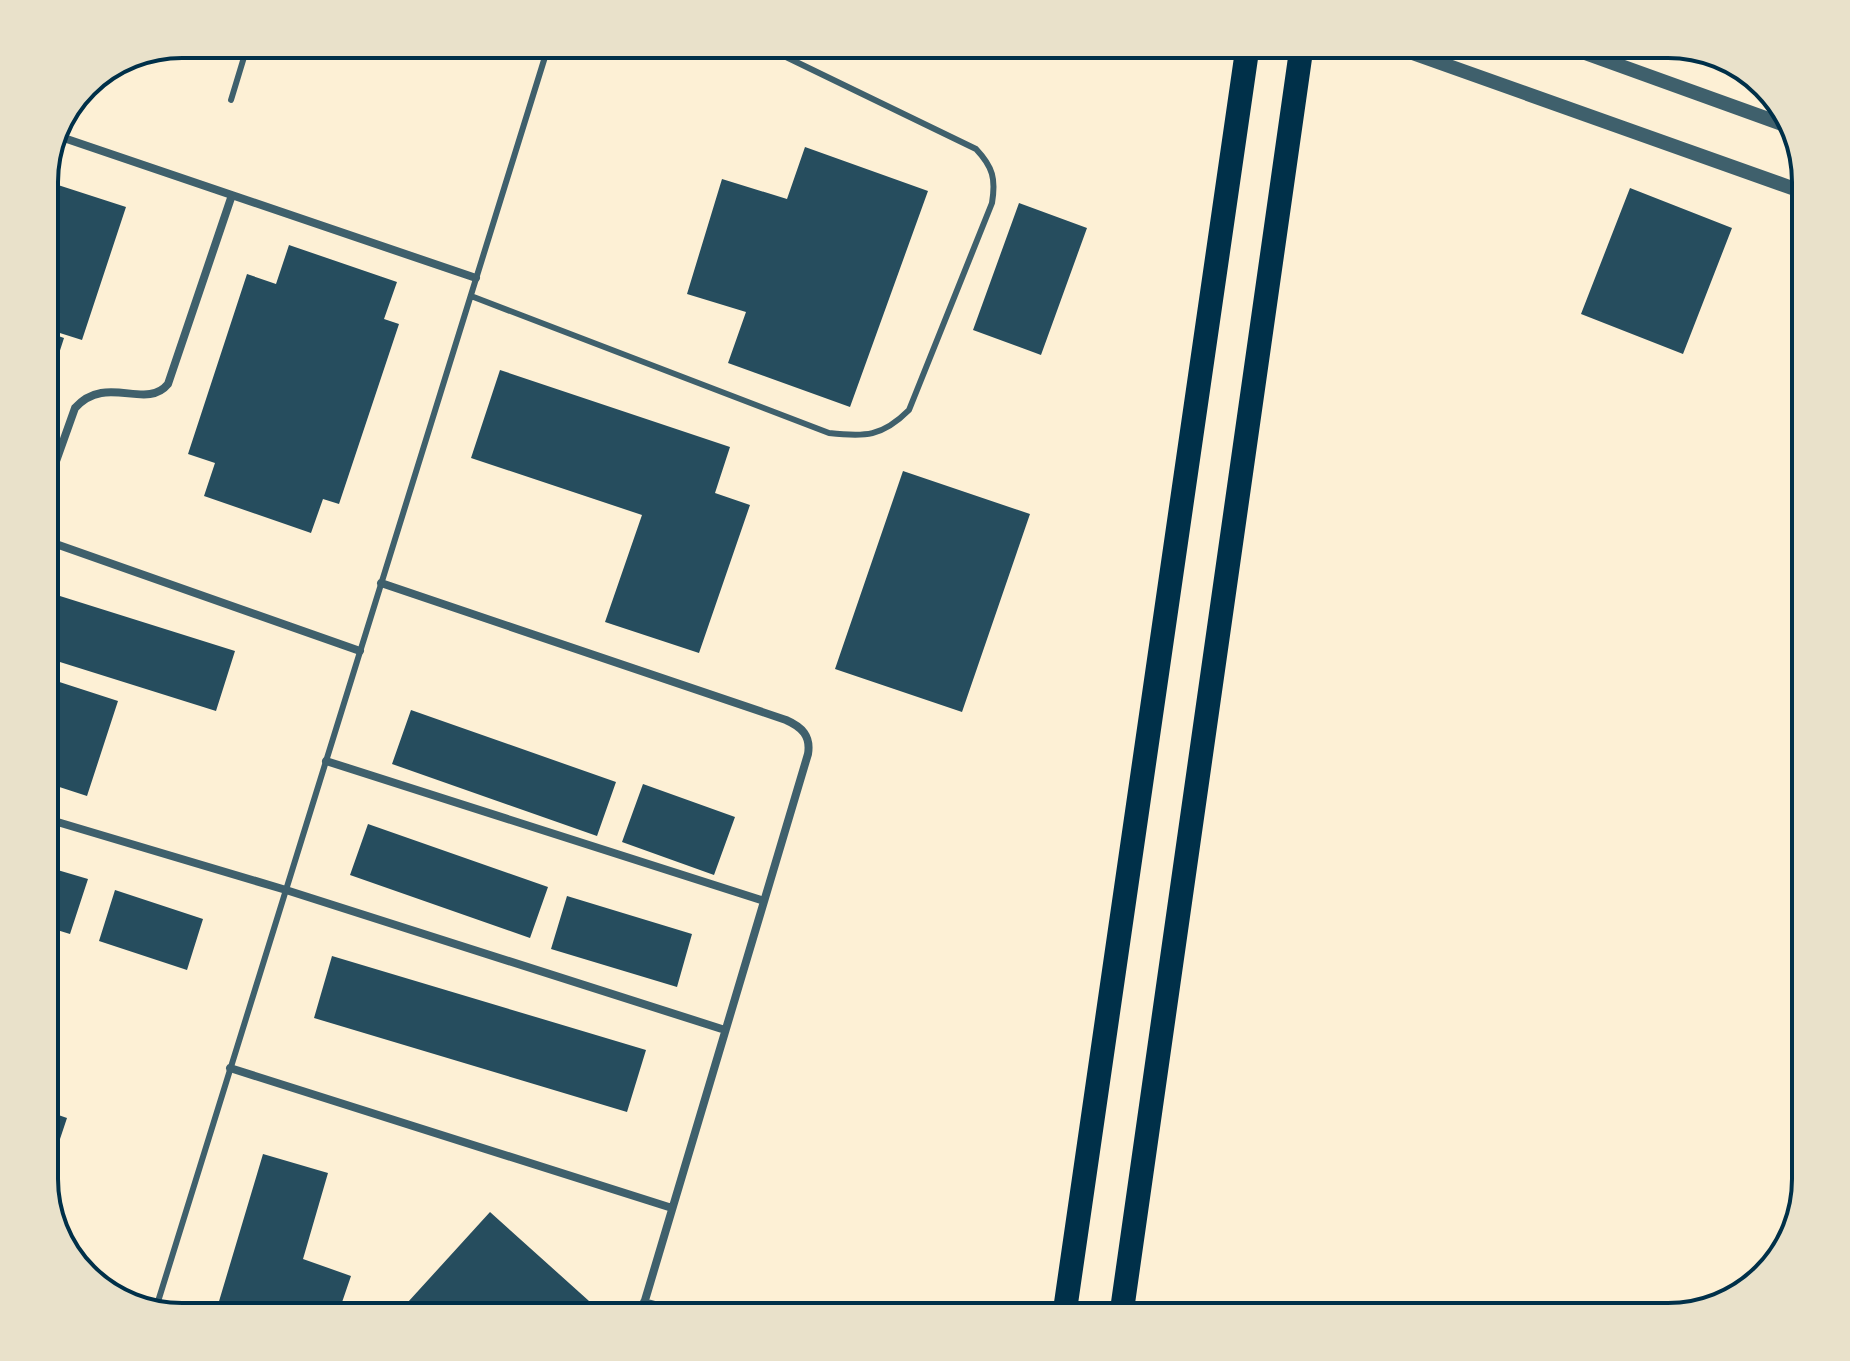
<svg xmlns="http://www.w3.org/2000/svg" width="1850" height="1361" font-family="'IBM Plex Sans',sans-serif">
	<rect width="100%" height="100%" fill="#fdf0d5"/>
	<path fill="#264d5e" d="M805,147L928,191L850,407L728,363L746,312L687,294L722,179L787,199Z
		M58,185L126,207L82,340L44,328V227Z
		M1630,188L1732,228L1683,354L1581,314Z
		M1019,203L1087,228L1041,355L973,330Z
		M289,245L397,282L384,319L399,324L339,504L323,499L311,533L204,496L215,463L188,454L247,274L276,284Z
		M44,331L64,338L45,397L44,396Z
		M500,370L730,447L715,493L750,505L699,653L605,622L642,515L471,458Z
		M903,471L1030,514L962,712L835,669Z
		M44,591L235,651L216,711L44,657Z
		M44,677L118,701L87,796L44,782Z
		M411,710L616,782L597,836L392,764Z
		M643,784L735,817L714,875L622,842Z
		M368,824L548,887L530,938L350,875Z
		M44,866L88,879L70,934L44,926Z
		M115,890L203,919L187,970L99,941Z
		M567,896L692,934L677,987L551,949Z
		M332,956L646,1050L627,1112L314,1018Z
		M44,1110L67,1118L45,1184H44Z
		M263,1154L328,1173L303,1259L351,1276L337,1317H248L217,1308Z
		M490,1212L589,1301L574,1317H403L398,1313Z"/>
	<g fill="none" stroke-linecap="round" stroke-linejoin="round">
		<path stroke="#3f606c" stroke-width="6" d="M231,100L248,44
			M471,296L829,433C865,437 882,437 909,410L992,203C996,179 993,167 976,149L759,44
			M156,1308L549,44"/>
		<path stroke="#3f606c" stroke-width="8" d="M55,135L476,278
			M44,495L75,408C106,373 146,411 168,384L232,195
			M44,538L53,543L360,651
			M381,583L786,720C802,727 811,736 808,754L640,1317
			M326,761L764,901
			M44,818L286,890L725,1030
			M230,1068L672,1208
			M644,1302L700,1317"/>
		<path stroke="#3f606c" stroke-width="14" d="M1387,44L1806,193
			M1560,44L1793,128"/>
		<path stroke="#003049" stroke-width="24" d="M1064,1317L1248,44
			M1121,1317L1302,44"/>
	</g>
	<path d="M0 0H1850V1361H0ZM182 58H1668A124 124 0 0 1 1792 182V1179A124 124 0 0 1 1668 1303H182A124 124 0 0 1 58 1179V182A124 124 0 0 1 182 58Z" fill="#e9e1ca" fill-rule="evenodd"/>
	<path fill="none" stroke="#003049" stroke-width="4" d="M182 58H1668A124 124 0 0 1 1792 182V1179A124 124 0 0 1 1668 1303H182A124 124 0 0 1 58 1179V182A124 124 0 0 1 182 58Z"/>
</svg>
